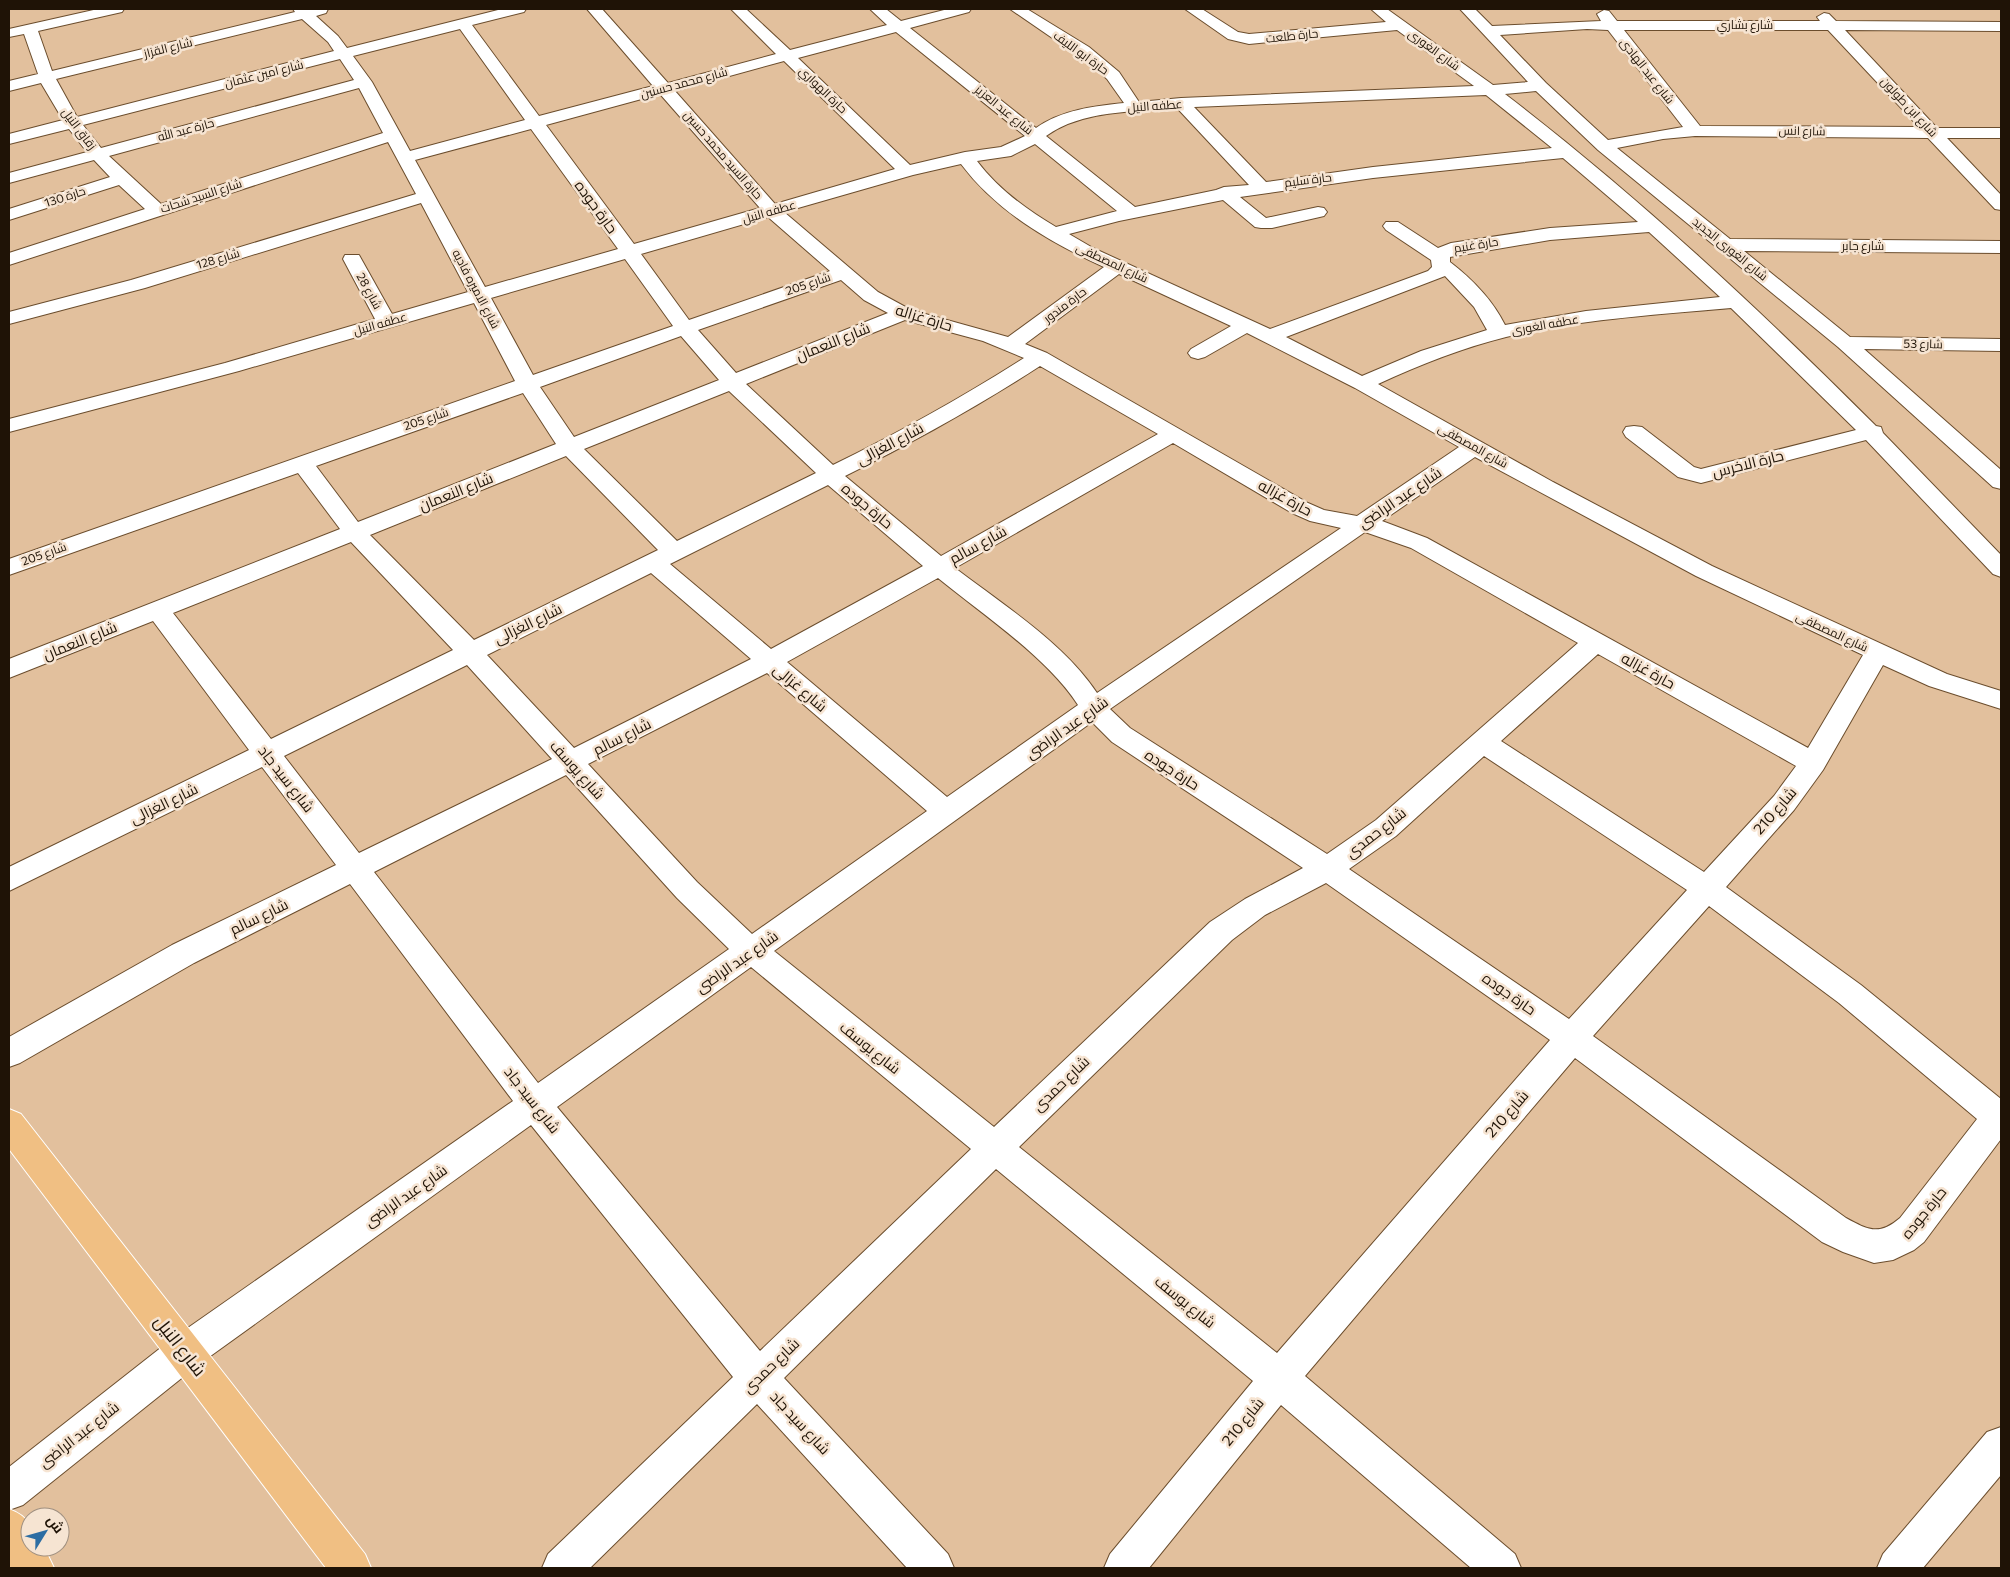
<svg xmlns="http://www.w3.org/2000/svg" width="2010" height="1577" font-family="Commissioner,Cairo,sans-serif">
	<rect width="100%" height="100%" fill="#e2c09d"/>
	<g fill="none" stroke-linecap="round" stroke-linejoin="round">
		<defs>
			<path id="minor" d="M98,9H124L122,12L38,31L52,71L295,12L293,9H328L326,13L316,16L338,36L347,48L502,9H526L524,12L472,25L539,116L653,86L587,9H602L668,83L776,54L731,9H746L790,50L887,25L870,9H886L901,21L948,9H971L969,12L910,28L1036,128C1061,110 1094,106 1124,103L1107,79L1093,66L1010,9H1027L1089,47L1119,72L1139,102L1181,98L1474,86L1397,30L1249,44L1228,39L1185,9H1202L1238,32L1249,34L1386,22L1371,9H1387L1493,85L1528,82L1460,9H1475L1492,26L1601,21L1597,14L1604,10L1609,11L1617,21H1820L1817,17L1824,13L1829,14L1836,21L2001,22V31L1845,30L1937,128H2001V138H1947L2001,195V210L1995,209L1928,138L1695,136L1663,139L1617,148L1730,239L2001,241V253L1744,251L1850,337L2001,339V351L1864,349L2001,470V489L1993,487L1838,347L1598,150L1536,91L1505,94C1638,196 1758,308 1876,426L1881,427L1883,433L2001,555V577L1993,574L1866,440L1701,483L1678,477L1626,437L1623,432L1626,427L1634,426L1642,427L1694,467L1701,469L1856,430L1731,308C1656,315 1579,319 1506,337C1462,348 1419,365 1378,384L1553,482L1712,566L1947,674L2001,691V709L1929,686L1883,665L1823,770L1794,810L1726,887L1861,985L2001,1099V1139L1924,1242L1914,1250L1893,1260L1874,1263L1843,1252L1822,1242L1575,1058L1305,1376L1515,1554L1521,1568H1471L1281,1405L1149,1568H1104L1110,1554L1253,1381L996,1169L784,1378L948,1554L954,1568H907L757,1404L590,1568H542L548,1554L733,1377L531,1125L198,1365L23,1505L9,1510V1467L172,1339L513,1101L350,884L194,963L20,1063L9,1067V1037L172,945L336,865L262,767L9,891V867L249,750L153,621L9,678V659L340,529L298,473L9,575V559L515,381L474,303L239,371L9,432V419L225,363L375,319L343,259L345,255H359L392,314L468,292L421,203L145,288L9,324V312L131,280L416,194L388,142L9,265V253L145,209L119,185L9,220V209L110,177L94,160L9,183V173L87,152L69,129L9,144V134L63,120L41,83L9,91V81L38,74L24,34L9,37V29ZM302,19L328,42L334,51L77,117L56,79ZM460,29L525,120L410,151L372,82L353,56ZM1587,29L1608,30L1683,127L1608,140L1546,83L1500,35ZM1624,30H1828L1919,127L1700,126ZM896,32L1025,136L1001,147L965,152L910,165L798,58ZM340,59L354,80L101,148L83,125ZM784,61L895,169L775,204L675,91ZM359,88L383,133L161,204L109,156ZM660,94L760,208L634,244L546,125ZM1486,95L1552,148L1373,167L1266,182L1194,107ZM1177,108L1249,185L1224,187L1216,190L1135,207L1046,136C1082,110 1134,112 1177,108ZM531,129L618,249L485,287L415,160ZM1035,144L1117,211L1056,227C1027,210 998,189 977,161L1011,156ZM1563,158L1638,222L1550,228L1451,243L1438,248L1398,222H1386L1383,226L1386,230L1431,260L1432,267L1428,271L1270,329L1093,248L1069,234L1119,221L1223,200L1255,227L1261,228H1272L1324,216L1327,212L1324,208L1318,207L1266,218L1240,197L1373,178ZM961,164C997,212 1051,243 1104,267L1008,337L911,310L878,292L784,212L913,175ZM768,217L830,271L689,320L641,254ZM1649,232L1720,297L1586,311L1505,325C1492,299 1472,279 1450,262V257L1550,240ZM625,259L673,326L533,375L491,298ZM1119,274L1231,326L1191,349L1188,353L1191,357L1198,359L1205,357L1247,333L1355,388L1459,447L1357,516L1324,510L1308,503L1047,353L1025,344ZM1445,276L1474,307L1487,330L1421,351L1362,376L1286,337ZM841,280L864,300L888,313L736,373L698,330ZM905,320L983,341L1024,358C963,397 898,433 833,465L746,384ZM681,336L719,380L574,437L540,387ZM1040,366L1158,434L941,556L845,476C912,443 978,406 1040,366ZM729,391L816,473L677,541L584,449ZM523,393L556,444L358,522L316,466ZM1173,443L1292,513L1310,521L1341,528L1097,693C1064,643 1002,604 955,568ZM566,456L658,550L474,640L370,535ZM1475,457L1696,576L1863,655L1808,748L1427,538L1382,521ZM828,485L923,566L771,649L670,564ZM1365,532L1411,548L1578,643L1376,820L1327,854L1130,728L1110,709ZM351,542L453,650L271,739L173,613ZM651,573L751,659L574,748L487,655ZM938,578C982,614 1047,657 1078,705L947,797L787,662ZM1598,654L1796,766L1774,796L1704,872L1501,741ZM467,665L552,759L359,853L284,756ZM767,673L927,811L752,934L697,882L588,764ZM1092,722L1112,742L1303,868L1245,899L1210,922L994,1127L774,951ZM1484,756L1687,890L1569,1019L1349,869L1396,836ZM566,775L677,898L729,949L538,1083L374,872ZM1326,883L1550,1040L1277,1353L1019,1147L1232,940L1265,915ZM1709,906L1839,1003L1977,1119L1900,1218C1879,1236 1868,1230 1846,1218L1593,1036ZM751,967L971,1149L760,1351L557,1107Z
				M2001,1427V1475L1923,1568H1877L1883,1554L1987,1432Z"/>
			<path id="major" d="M9,1109L21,1114L365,1554L371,1568H326L9,1149Z
				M9,1509C31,1518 30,1525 30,1547H44L54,1568H11L9,1565Z"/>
		</defs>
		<use href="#minor" stroke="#6b4d2d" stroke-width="2"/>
		<use href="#major" stroke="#fff" stroke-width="2"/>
		<use href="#minor" fill="#fff" fill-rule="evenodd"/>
		<use href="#major" fill="#f0bf83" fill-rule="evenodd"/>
	</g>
	<g text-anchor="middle" stroke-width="5" stroke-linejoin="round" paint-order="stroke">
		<g font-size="12" fill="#1f1306" stroke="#f6e4d2">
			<text x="1745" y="29">شارع بشاري</text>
			<text transform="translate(1292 36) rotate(-6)" y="4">حارة طلعت</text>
			<text transform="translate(168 48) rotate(-14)" y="4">شارع القزاز</text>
			<text transform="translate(1434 50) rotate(36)" y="4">شارع الغورى</text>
			<text transform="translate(1081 53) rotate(36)" y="4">حارة ابو الليف</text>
			<text transform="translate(1647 71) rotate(52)" y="4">شارع عبد الهادى</text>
			<text transform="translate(264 74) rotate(-14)" y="4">شارع امين عثمان</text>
			<text transform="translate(684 83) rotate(-15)" y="4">شارع محمد حسنين</text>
			<text transform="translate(823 90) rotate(44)" y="4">حارة الهواري</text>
			<text transform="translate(1155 106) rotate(-4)" y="4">عطفه النيل</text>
			<text transform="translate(1909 107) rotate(47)" y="4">شارع ابن طولون</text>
			<text transform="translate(1004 110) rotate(39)" y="4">شارع عبد العزيز</text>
			<text transform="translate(79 129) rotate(53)" y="4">زقاق النيل</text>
			<text transform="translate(186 130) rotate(-15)" y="4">حارة عبد الله</text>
			<text transform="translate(1802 131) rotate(1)" y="4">شارع انس</text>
			<text transform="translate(723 155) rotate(49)" y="4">حارة السيد محمد حسين</text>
			<text transform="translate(1308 180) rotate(-7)" y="4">حارة سليم</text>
			<text transform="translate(201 196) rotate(-18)" y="4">شارع السيد شحات</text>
			<text transform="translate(65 197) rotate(-18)" y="4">حارة 130</text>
			<text transform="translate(769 212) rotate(-16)" y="4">عطفه النيل</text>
			<text transform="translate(1476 245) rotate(-9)" y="4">حارة غنيم</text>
			<text x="1863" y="250">شارع جابر</text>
			<text transform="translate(1730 249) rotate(39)" y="4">شارع الغورى الجديد</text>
			<text transform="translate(218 259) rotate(-17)" y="4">شارع 128</text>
			<text transform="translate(1112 263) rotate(25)" y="4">شارع المصطفى</text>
			<text transform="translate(808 284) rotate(-19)" y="4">شارع 205</text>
			<text transform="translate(476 289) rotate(62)" y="4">شارع الاميره فاديه</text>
			<text transform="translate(369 291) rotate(61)" y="4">شارع 28</text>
			<text transform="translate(1065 305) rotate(-37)" y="4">حارة مندور</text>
			<text transform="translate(380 324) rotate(-16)" y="4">عطفه النيل</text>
			<text transform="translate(1545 325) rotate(-10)" y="4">عطفه الغورى</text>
			<text transform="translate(1923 344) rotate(1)" y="4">شارع 53</text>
			<text transform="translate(426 419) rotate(-19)" y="4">شارع 205</text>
			<text transform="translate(1473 446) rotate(29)" y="4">شارع المصطفى</text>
			<text transform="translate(44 554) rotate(-20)" y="4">شارع 205</text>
			<text transform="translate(1832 632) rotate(25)" y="4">شارع المصطفى</text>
		</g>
		<g font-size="15" fill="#1f1306" stroke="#f6e4d2">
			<text transform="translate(596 207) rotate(54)" y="5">حارة جوده</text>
			<text transform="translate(924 318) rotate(17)" y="5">حارة غزاله</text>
			<text transform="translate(833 342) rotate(-22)" y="5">شارع النعمان</text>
			<text transform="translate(890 444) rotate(-28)" y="5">شارع الغزالى</text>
			<text transform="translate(1748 464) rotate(-14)" y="5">حارة الاخرس</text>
			<text transform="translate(456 492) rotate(-22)" y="5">شارع النعمان</text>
			<text transform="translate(1285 498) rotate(29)" y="5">حارة غزاله</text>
			<text transform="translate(1400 498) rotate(-34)" y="5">شارع عبد الراضى</text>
			<text transform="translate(867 506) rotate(40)" y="5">حارة جوده</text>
			<text transform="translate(978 545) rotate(-29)" y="5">شارع سالم</text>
			<text transform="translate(528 624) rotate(-26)" y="5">شارع الغزالى</text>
			<text transform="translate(80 641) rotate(-22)" y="5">شارع النعمان</text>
			<text transform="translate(1648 671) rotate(29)" y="5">حارة غزاله</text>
			<text transform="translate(800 688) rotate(40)" y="5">شارع غزالى</text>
			<text transform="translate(1067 728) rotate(-35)" y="5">شارع عبد الراضى</text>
			<text transform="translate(622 737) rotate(-27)" y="5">شارع سالم</text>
			<text transform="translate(577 770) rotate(48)" y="5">شارع يوسف</text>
			<text transform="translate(1172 770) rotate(33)" y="5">حارة جوده</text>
			<text transform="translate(286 779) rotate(52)" y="5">شارع سيد جاد</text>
			<text transform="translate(164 804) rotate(-26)" y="5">شارع الغزالى</text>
			<text transform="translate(1775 811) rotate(-49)" y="5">شارع 210</text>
			<text transform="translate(1376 833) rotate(-38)" y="5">شارع حمدى</text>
			<text transform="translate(259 917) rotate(-26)" y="5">شارع سالم</text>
			<text transform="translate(737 962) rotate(-35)" y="5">شارع عبد الراضى</text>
			<text transform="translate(1509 994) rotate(35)" y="5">حارة جوده</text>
			<text transform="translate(870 1048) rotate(39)" y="5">شارع يوسف</text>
			<text transform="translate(1061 1084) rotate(-44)" y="5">شارع حمدى</text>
			<text transform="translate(532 1100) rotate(52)" y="5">شارع سيد جاد</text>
			<text transform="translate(1507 1114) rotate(-49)" y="5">شارع 210</text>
			<text transform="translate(406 1196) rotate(-35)" y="5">شارع عبد الراضى</text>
			<text transform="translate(1924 1213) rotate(-51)" y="5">حارة جوده</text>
			<text transform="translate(1185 1302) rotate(39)" y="5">شارع يوسف</text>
			<text transform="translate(771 1366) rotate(-44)" y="5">شارع حمدى</text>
			<text transform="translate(1243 1422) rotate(-51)" y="5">شارع 210</text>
			<text transform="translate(800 1423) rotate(47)" y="5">شارع سيد جاد</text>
			<text transform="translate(79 1435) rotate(-38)" y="5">شارع عبد الراضى</text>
		</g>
		<g font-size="18" fill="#1f1306" stroke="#f6e4d2">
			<text transform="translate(180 1346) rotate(52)" y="6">شارع النيل</text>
		</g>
	</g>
	<rect width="2010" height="1577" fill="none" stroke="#1f1306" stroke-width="20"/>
	<g transform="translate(45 1532) rotate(53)"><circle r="24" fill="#f6e4d2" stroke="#a09080"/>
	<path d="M0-4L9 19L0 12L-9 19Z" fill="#2c6da3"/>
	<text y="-8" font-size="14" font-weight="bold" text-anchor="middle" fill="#1f1306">ش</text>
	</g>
</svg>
